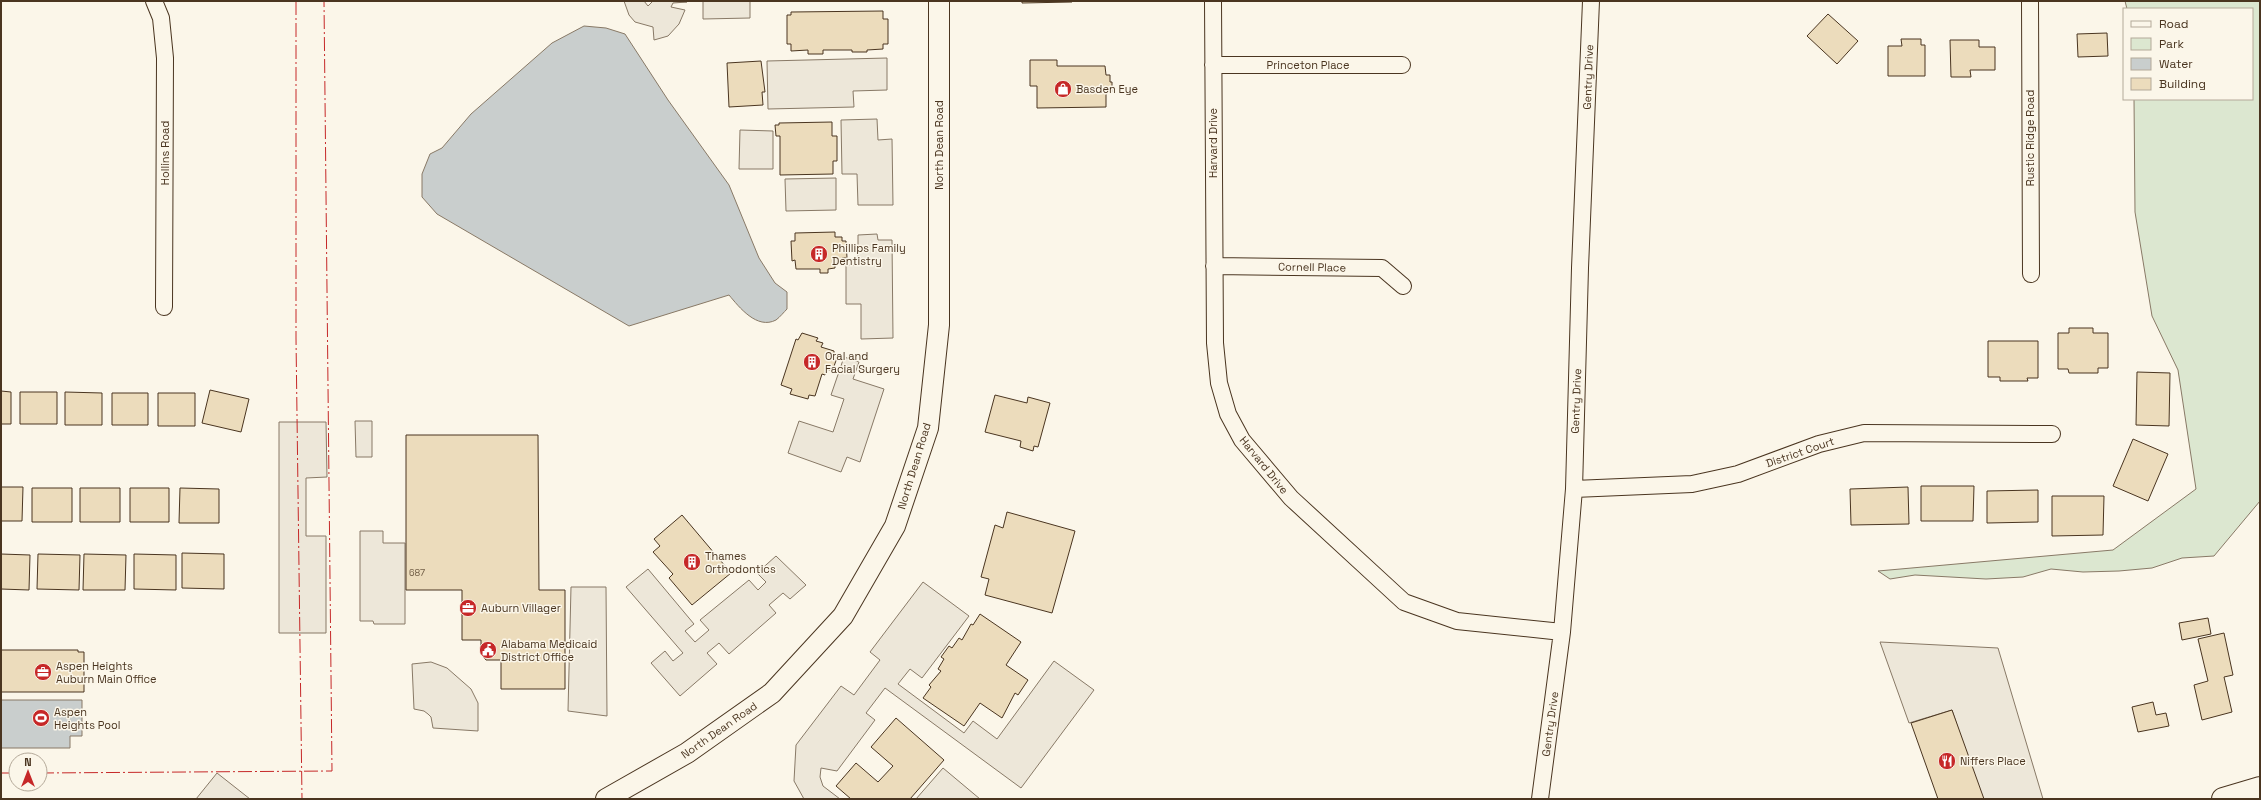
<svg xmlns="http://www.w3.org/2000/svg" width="2261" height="800" font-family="'Space Grotesk',sans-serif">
	<rect width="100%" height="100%" fill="#fbf6e9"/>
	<path fill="#dce7d0" stroke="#887966" d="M2125,1H2260V501L2214,556L2182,558L2152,568L2119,571L2083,572L2051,569L2023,577L1986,579L1915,575L1890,579L1878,571L2113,550L2196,489L2178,370L2152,316L2135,212L2134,99H2252V9H2127Z"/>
	<path fill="#ede7d9" stroke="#887966" d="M624,1H644L648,6L653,1L687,2L673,3L671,7L685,10L679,24L668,36L654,40L653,27L635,22L629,15Z
		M703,1H750V18L703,19Z
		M887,58V90L853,91L854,107L768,109L767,61Z
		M877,119L878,140L892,139L893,205H858L857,174H842L841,120Z
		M740,130L773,131V169H739Z
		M836,178V210L786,211L785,179Z
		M877,234L878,240H892L893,338L861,339V304H846V265H858V235Z
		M844,357L859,362L853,379L884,389L860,462L847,457L841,472L788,453L799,421L833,432L844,399L831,395Z
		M355,421H372V457H356Z
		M279,422H326L327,477L306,478V536H326V633H279Z
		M360,531H383V543H405V624H374L373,621H360Z
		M776,556L806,585L790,599L783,593L769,605L776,613L729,654L719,643L707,653L717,664L680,696L651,663L665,651L673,661L683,653L626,587L648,569L694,624L685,631L695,642L709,630L700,620L749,580L758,590L766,582L757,573Z
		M923,582L969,616L922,678L910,669L898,684L964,733L973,721L997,739L1054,661L1094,690L1021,788L885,688L866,713L875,720L837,771L821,768L820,777L823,786L840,799H804L794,781L796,745L841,686L854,695L880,660L870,652Z
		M571,587H606L607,716L568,711Z
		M1880,642L1998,648L2043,799H1981L1952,710L1909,723Z
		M431,662L447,668L471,689L478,703V731L433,728L431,717L428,714L424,711L414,709L412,664Z
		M943,768L980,799H916Z
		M217,773L250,799H196Z"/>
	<path fill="#c9cecd" stroke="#887966" d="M584,26L606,28L625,34L668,100L729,185L759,258L775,283L787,292V309C784,312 780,317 776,320C757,330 739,307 729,295L629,326L437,214L422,197V174L430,154L442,148L471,114L552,43Z
		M1,700H82V736H70V748H1Z"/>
	<path fill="#ecdcbc" stroke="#4a3520" d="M1022,1H1072V2L1022,3Z
		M883,11V19H888V44H883V49L867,50V52H852V50H823V54H808V50L791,51V44H787V15H791V12Z
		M1828,14L1858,41L1837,64L1807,36Z
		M2107,33L2108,56L2078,57L2077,34Z
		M1901,39H1921V45H1925V76H1888V46H1902Z
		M1950,40H1979V47H1995V70H1970L1971,77H1951Z
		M1030,60H1057V66H1105L1106,75H1110V82H1112V92H1106V107L1037,108V86H1030Z
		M761,61L765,92H762L763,105L729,107L727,63Z
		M832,122V136H837V161H833V174L780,175V136H776L775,125H779V123Z
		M835,232V237H842V241H846L847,258H842V263H835V268L828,269V273H820V269H796L795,260L792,261L791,241H795V233Z
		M2069,328H2093V333H2108V368H2098V373H2069L2068,369H2058V333H2069Z
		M802,333L818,338L816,341L823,343L821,347L834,351V354L838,355L833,369L831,371L827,369L825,375L822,374L815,396L809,395L808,399L790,394L792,389L781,385L796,339L798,340Z
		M1988,341H2038V378H2027L2028,381H2000V377H1988Z
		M2137,372L2170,373L2169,426L2136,425Z
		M210,390L249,399L241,432L202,423Z
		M1,391L11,392V424H1Z
		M20,392H57V424H20Z
		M65,392L102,393V425H65Z
		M112,393H148V425H112Z
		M158,393H195V426H158Z
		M995,395L1027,403L1028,397L1050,403L1038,447L1034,446L1033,451L1020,447L1021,441L985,432Z
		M406,435H538L539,590H565V689H501V660H486L481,654V640H462V590H406Z
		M2133,439L2168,454L2148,501L2113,486Z
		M1921,486H1974L1973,521H1921Z
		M1,487H23L22,521H1Z
		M1908,487L1909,524L1851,525L1850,489Z
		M32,488H72V522H32Z
		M80,488H120V522H80Z
		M130,488H169V522H130Z
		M180,488L219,489V523H179Z
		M2038,490V522L1987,523V491Z
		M2052,496H2104L2103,535L2052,536Z
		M1007,512L1075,531L1052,613L985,595L989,579L981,577L995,525L1003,528Z
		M682,515L731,573L692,605L669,578L673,574L653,552L660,546L654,539Z
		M182,553L224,554V589L182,588Z
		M1,554L30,555L29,590L1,589Z
		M38,554L80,555L79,590L37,589Z
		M84,554L126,555L125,590H83Z
		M134,554L176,555V590L134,589Z
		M980,614L1021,642L1006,665L1028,680L1018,695L1015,693L1002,718L980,703L964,726L923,698L931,687L929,685L941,671L938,669L944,659L941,657L949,646L952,648L959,638L962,640L971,624L973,625Z
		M2208,618L2211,634L2182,640L2179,623Z
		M2224,633L2233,675L2224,677L2232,712L2202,720L2194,685L2208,681L2198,639Z
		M1,650H78V652H84V692H1Z
		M2153,702L2156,715L2166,713L2169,726L2138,732L2132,707Z
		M1952,710L1984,799H1938L1911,723Z
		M896,718L944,760L910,799H851L836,786L856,763L878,782L893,766L871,747Z"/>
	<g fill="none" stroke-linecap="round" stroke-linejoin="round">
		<defs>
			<path id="minor" d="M154,1L161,18L165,58L164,307
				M1213,1L1215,343L1219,383L1228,414L1242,440L1291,498L1404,602L1457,621L1562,632
				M2030,1L2031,274
				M1213,65H1402
				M1214,266L1382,268L1403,286
				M1574,489L1692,484L1738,474L1819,444L1864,433L2052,434
				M1540,799L1562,632L1574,489L1580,268L1591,1"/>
			<path id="tertiary" d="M606,799L687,753L772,693L843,616L895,526L928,428L939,325V1"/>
			<path id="primary" d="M2223,799L2260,788"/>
		</defs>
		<use href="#minor" stroke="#4a3520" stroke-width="18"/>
		<use href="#tertiary" stroke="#4a3520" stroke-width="22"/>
		<use href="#primary" stroke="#4a3520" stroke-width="24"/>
		<use href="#minor" stroke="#fbf6e9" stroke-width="16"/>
		<use href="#tertiary" stroke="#fbf6e9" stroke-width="20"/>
		<use href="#primary" stroke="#fbf6e9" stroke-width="22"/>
		<path stroke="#c62828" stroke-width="1" stroke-dasharray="14 3 2 3" stroke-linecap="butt" d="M296,1V338L302,799
			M1,773H16
			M40,773L332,771L324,1"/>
	</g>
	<defs>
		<symbol id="shop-disc" viewBox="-11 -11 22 22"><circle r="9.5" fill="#c62828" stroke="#fbf6e9"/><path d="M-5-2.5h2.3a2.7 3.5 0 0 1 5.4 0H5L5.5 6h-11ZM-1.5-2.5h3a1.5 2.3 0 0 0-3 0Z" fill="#fff"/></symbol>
		<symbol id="building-disc" viewBox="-11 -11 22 22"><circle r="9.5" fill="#c62828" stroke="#fbf6e9"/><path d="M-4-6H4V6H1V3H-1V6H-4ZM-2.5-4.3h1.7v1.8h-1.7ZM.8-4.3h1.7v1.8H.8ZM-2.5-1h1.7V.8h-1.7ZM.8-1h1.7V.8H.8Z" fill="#fff"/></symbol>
		<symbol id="office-disc" viewBox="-11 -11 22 22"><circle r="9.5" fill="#c62828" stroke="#fbf6e9"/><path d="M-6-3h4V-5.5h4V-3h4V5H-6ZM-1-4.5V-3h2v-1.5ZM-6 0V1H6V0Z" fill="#fff"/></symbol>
		<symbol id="civic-disc" viewBox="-11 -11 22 22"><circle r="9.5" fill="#c62828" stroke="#fbf6e9"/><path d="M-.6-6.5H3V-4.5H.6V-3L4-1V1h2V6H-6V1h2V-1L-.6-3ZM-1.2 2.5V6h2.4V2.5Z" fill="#fff"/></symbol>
		<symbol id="stadium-disc" viewBox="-11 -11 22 22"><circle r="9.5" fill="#c62828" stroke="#fbf6e9"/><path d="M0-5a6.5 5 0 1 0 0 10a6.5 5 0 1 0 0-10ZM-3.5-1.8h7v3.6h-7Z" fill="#fff"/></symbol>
		<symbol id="restaurant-disc" viewBox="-11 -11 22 22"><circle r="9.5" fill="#c62828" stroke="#fbf6e9"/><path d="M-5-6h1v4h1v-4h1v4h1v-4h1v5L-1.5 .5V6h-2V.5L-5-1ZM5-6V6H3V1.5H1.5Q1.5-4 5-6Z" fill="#fff"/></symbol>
	</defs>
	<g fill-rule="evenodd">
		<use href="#shop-disc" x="1053" y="79" width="20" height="20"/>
		<use href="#building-disc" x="809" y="244" width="20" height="20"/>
		<use href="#building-disc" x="802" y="352" width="20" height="20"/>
		<use href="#building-disc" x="682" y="552" width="20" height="20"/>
		<use href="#office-disc" x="458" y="598" width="20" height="20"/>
		<use href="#civic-disc" x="478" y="640" width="20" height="20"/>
		<use href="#office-disc" x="33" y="662" width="20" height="20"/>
		<use href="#stadium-disc" x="31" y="708" width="20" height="20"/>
		<use href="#restaurant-disc" x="1937" y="751" width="20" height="20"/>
	</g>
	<g text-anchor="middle" stroke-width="3" stroke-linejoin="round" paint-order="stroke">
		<g font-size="9" fill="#725f47">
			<text x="417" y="576">687</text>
		</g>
		<g font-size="11" fill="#4a3520" stroke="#fbf6e9">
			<text x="1308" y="69">Princeton Place</text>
			<text transform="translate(1588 77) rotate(-88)" y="4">Gentry Drive</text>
			<text transform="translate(2030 138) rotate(-90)" y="4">Rustic Ridge Road</text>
			<text transform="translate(1213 143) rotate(-90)" y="4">Harvard Drive</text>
			<text transform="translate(939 145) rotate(-90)" y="4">North Dean Road</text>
			<text transform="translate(165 153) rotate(-90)" y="4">Hollins Road</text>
			<text transform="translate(1312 267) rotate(1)" y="4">Cornell Place</text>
			<text transform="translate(1576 401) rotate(-88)" y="4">Gentry Drive</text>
			<text transform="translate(1800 452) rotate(-19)" y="4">District Court</text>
			<text transform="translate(1264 465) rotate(51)" y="4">Harvard Drive</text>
			<text transform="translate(914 466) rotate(-73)" y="4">North Dean Road</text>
			<text transform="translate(1550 724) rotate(-82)" y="4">Gentry Drive</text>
			<text transform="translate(719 730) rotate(-35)" y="4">North Dean Road</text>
		</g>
		<g font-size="11" fill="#4a3520" stroke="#fbf6e9" text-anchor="start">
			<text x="1076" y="93">Basden Eye</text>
			<text x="832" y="252">Phillips Family<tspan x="832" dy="13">Dentistry</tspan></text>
			<text x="825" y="360">Oral and<tspan x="825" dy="13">Facial Surgery</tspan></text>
			<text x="705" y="560">Thames<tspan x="705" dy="13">Orthodontics</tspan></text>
			<text x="481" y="612">Auburn Villager</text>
			<text x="501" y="648">Alabama Medicaid<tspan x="501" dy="13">District Office</tspan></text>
			<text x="56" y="670">Aspen Heights<tspan x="56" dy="13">Auburn Main Office</tspan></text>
			<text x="54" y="716">Aspen<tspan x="54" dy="13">Heights Pool</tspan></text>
			<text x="1960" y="765">Niffers Place</text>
		</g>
	</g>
	<rect width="2261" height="800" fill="none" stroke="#4a3520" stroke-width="4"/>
	<rect x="2123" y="8" width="130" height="92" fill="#fbf6e9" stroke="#b4a999"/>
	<rect x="2131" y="21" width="20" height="6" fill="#fbf6e9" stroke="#b4a999"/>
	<text x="2159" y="28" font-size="12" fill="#4a3520">Road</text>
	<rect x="2131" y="38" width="20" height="12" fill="#dce7d0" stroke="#b4a999"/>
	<text x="2159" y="48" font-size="12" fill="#4a3520">Park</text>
	<rect x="2131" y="58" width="20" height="12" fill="#c9cecd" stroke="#b4a999"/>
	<text x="2159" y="68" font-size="12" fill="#4a3520">Water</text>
	<rect x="2131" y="78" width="20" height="12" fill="#ecdcbc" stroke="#b4a999"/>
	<text x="2159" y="88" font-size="12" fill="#4a3520">Building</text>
	<g transform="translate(28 772)"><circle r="19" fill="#fbf6e9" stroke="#b4a999"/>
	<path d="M0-3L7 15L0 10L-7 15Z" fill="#c62828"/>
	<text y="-6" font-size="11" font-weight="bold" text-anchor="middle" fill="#4a3520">N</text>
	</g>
</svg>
